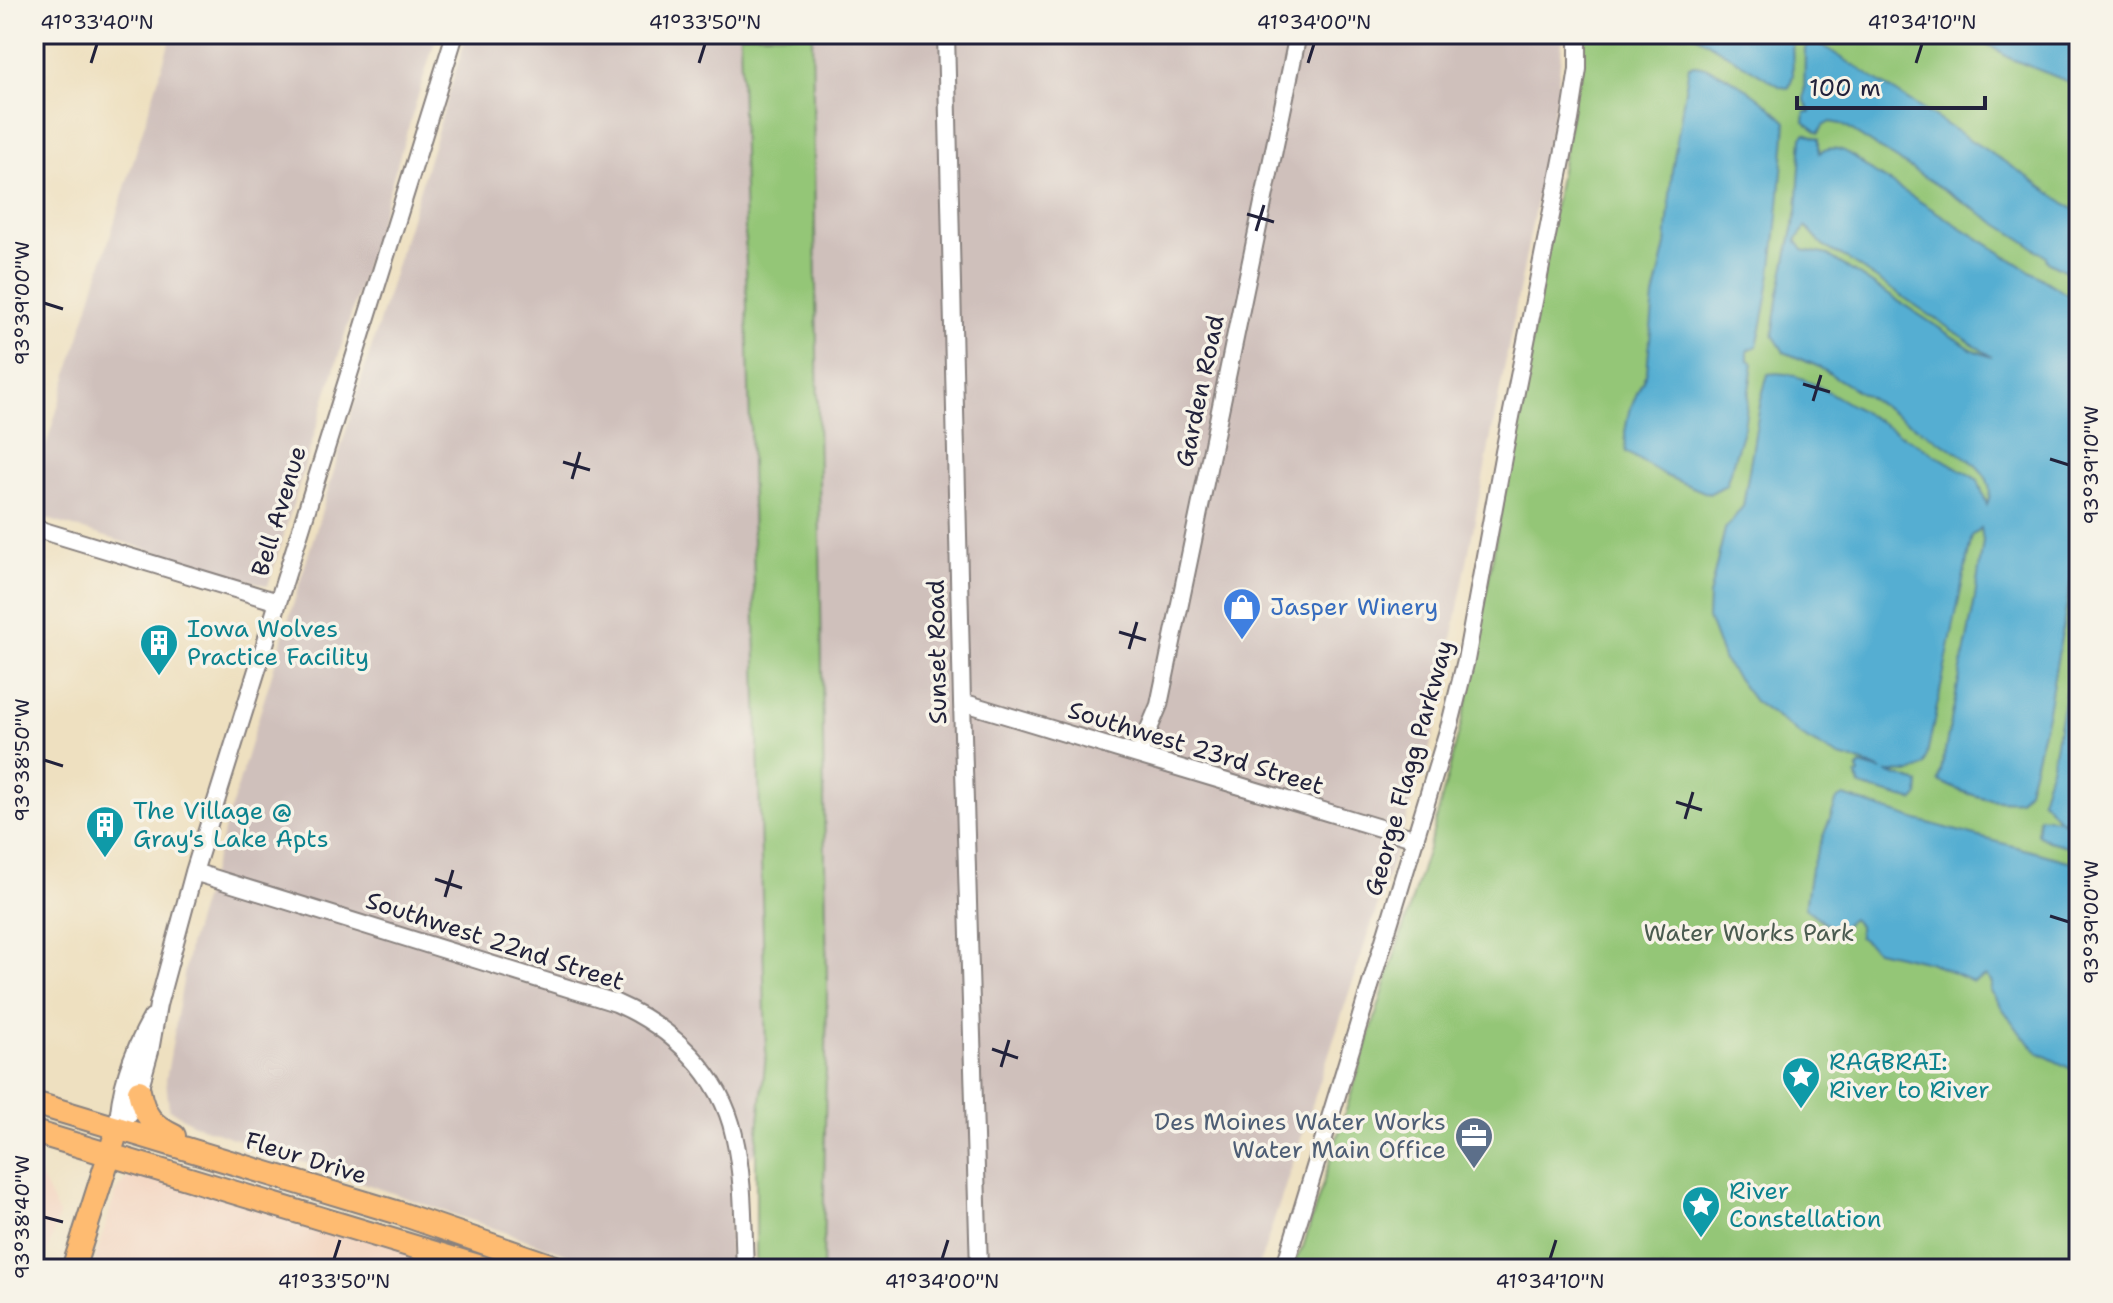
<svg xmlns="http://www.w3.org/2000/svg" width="2113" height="1303" font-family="'Shantell Sans',sans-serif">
	<rect width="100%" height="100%" fill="#f7f3e8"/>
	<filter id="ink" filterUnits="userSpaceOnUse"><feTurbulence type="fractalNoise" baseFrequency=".0125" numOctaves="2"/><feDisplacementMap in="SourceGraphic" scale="16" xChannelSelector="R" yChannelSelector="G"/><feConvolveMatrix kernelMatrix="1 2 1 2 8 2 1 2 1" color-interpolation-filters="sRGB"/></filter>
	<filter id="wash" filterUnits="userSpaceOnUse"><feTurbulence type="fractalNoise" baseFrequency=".006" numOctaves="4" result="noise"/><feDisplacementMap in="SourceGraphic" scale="32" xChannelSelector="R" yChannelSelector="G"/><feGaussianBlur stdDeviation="1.8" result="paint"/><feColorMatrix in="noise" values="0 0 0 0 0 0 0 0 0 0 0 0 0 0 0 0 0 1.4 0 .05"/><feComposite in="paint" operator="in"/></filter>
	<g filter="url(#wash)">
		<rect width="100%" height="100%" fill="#eee0c0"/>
		<path fill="#f3d4bf" d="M34,1164L59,1215L42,1269H34Z
			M137,1174L488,1269H92L116,1192L128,1177Z"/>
		<path fill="#cfc0bb" d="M172,34H437L268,586L34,515V485Z
			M467,34H740L766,1054L756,1150L730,1190V1269H611L193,1124L169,1109L166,1080L189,946Z
			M812,34H1563L1557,94L1433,738L1258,1269H823L827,986Z"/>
		<path fill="#94c677" stroke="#5b7459" stroke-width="2" d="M740,34H812L827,986L823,1269H756V1150L766,1054Z
			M1585,34H2079V1269H1290L1303,1247L1432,836L1467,701Z"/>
		<path fill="#55aed2" stroke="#3c6886" stroke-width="2" fill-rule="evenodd" d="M1694,34H1792L1793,75L1789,88L1781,87Z
			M1972,34H2079V86L2009,58Z
			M1817,42L2022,173L2079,213V278L2047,261L2046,257L2026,242L1841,124L1830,122L1823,126L1819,133L1804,122L1805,112H1811L1804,99L1805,49L1810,43Z
			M1695,65C1723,68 1766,101 1786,122C1780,197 1775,273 1757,346L1748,350V359L1753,363L1744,427L1726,485L1709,494L1666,476L1626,452L1625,432L1629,411L1647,371L1654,297L1666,245L1672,170L1689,66Z
			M1806,133L1819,139V153C1836,141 1854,155 1867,168L2079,302V537L2048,711L2028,790L2019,800C1990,803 1964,794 1939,781L1974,604L1983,541L1981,528L1972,536L1925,765L1911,773L1886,772L1919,783L1918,796L1914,801L1860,786L1856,775L1859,774L1857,770L1860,765L1882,771L1861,762L1839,757L1808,740L1754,701L1724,661L1708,618L1709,596L1725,529L1743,506L1761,399L1768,374C1790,370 1808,381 1827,391L1978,480L1987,505C1995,485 1985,473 1970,460L1817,366L1784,352L1773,335L1779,293L1797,211L1802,137ZM1806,227L1823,246L1847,259L1992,357L1973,350L1828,255L1803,250L1796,240Z
			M2079,621V820H2060L2079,828V849L2048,841L2037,834L2039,817L2059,819L2041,799L2052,764Z
			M1844,796L1917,820L2079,864V1073L2039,1053L2021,1034L1990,991L1992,983L1986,976L1973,982L1929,962L1876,950L1859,937V926L1852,919L1838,930L1832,928L1805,908L1811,868L1837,800Z"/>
	</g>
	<g filter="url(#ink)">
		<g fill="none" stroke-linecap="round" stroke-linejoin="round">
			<defs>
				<path id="minor" d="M946,34L962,702L979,1269
					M34,528L278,602
					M962,702L1416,839
					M1138,755L1159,705L1298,34
					M194,872L616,1003C671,1027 721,1074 734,1135C744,1178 743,1225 745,1269
					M118,1127L134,1108L150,1051L158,1005L194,872L455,34
					M118,1127C119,1089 133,1051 152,1017
					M1284,1269L1450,724L1466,660L1504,452L1570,120L1578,69V34"/>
				<path id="major" d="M139,1091C144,1116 152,1125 174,1136
					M34,1103L396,1212L561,1269
					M34,1132L488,1269
					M73,1269L114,1140"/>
			</defs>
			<use href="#minor" stroke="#88817e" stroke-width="20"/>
			<use href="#major" stroke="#88817e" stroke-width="26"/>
			<use href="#minor" stroke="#fff" stroke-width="16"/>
			<use href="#major" stroke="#febb71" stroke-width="22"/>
		</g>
	</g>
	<path fill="none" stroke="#22223b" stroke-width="3" d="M91,63L97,44M699,63L705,44M1308,63L1314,44M1916,63L1922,44M1247,214L1274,222M1256,231L1264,205M44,303L63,309M1803,384L1830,392M1813,401L1821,375M2050,459L2069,465M563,462L590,470M572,479L580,452M1119,632L1146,640M1129,649L1137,622M44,760L63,766M1676,802L1702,810M1685,819L1693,792M435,879L462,888M445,897L453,870M2050,916L2069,922M992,1049L1018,1058M1001,1067L1009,1040M44,1217L63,1222M334,1259L340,1240M942,1259L948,1240M1550,1259L1556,1240"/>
	<defs>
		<symbol id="shop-pin" viewBox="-11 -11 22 30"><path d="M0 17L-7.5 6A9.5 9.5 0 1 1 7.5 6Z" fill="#3f7fe0" stroke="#f7f3e8"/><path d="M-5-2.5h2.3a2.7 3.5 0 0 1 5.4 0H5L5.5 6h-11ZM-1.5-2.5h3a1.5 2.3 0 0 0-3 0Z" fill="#fff"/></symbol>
		<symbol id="building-pin" viewBox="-11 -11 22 30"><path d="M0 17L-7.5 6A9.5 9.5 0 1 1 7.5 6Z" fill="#0f9aa8" stroke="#f7f3e8"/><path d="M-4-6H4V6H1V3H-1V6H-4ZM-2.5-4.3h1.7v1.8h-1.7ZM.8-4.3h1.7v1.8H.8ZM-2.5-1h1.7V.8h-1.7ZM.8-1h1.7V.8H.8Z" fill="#fff"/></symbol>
		<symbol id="sight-pin" viewBox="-11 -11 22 30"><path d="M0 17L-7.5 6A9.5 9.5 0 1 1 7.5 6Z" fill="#0f9aa8" stroke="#f7f3e8"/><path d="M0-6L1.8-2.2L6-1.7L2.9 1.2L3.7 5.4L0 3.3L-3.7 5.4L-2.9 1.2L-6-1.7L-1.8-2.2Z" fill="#fff"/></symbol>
		<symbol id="office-pin" viewBox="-11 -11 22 30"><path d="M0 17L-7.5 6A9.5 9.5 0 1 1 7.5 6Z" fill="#5c6f8a" stroke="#f7f3e8"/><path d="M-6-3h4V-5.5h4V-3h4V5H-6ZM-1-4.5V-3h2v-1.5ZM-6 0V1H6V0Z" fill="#fff"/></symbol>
	</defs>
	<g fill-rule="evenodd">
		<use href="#shop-pin" x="1220" y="585" width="44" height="60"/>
		<use href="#building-pin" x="137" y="621" width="44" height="60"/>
		<use href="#building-pin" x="83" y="803" width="44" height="60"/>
		<use href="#sight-pin" x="1779" y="1054" width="44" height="60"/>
		<use href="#office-pin" x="1452" y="1114" width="44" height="60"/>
		<use href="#sight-pin" x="1679" y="1183" width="44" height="60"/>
	</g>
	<g text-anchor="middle" stroke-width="7" stroke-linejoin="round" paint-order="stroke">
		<g font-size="24" fill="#22223b" stroke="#f7f3e8">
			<text transform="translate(1200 391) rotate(-78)" y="8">Garden Road</text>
			<text transform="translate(279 511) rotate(-73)" y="8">Bell Avenue</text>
			<text transform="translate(937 652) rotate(-91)" y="8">Sunset Road</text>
			<text transform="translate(1196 748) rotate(17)" y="8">Southwest 23rd Street</text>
			<text transform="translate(1409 768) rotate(-74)" y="8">George Flagg Parkway</text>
			<text transform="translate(495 941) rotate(18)" y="8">Southwest 22nd Street</text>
			<text transform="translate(306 1158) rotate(17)" y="8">Fleur Drive</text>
		</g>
		<g font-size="24" fill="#366cbe" stroke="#f7f3e8" text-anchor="start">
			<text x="1270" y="615">Jasper Winery</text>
		</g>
		<g font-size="24" fill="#0d838f" stroke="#f7f3e8" text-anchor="start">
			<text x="187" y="637">Iowa Wolves<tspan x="187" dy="28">Practice Facility</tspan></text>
			<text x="133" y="819">The Village @<tspan x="133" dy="28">Gray's Lake Apts</tspan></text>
			<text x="1829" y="1070">RAGBRAI:<tspan x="1829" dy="28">River to River</tspan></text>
			<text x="1729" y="1199">River<tspan x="1729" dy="28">Constellation</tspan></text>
		</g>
		<g font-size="24" fill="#4a5b50" stroke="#f7f3e8">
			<text x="1749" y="941">Water Works Park</text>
		</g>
		<g font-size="24" fill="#4e5e75" stroke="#f7f3e8" text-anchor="end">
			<text x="1446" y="1130">Des Moines Water Works<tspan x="1446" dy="28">Water Main Office</tspan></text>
		</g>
	</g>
	<rect width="2113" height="1303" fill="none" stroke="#f7f3e8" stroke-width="88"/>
	<path d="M1797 96v12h188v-12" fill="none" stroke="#22223b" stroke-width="4"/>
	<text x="1809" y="96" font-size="24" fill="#22223b" stroke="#f7f3e8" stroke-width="6" paint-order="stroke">100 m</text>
	<rect x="44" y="44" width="2025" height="1215" fill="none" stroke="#22223b" stroke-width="3"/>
	<g font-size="20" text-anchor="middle" fill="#22223b">
		<text x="97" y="29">41°33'40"N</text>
		<text x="705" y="29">41°33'50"N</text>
		<text x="1314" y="29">41°34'00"N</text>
		<text x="1922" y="29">41°34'10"N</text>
		<text transform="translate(22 303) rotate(-90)" y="7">93°39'00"W</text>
		<text transform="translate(2091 465) rotate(-90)" y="7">93°39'10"W</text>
		<text transform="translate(22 760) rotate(-90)" y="7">93°38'50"W</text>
		<text transform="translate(2091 922) rotate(-90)" y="7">93°39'00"W</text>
		<text transform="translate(22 1217) rotate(-90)" y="7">93°38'40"W</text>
		<text x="334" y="1288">41°33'50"N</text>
		<text x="942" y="1288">41°34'00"N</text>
		<text x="1550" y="1288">41°34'10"N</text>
	</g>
</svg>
